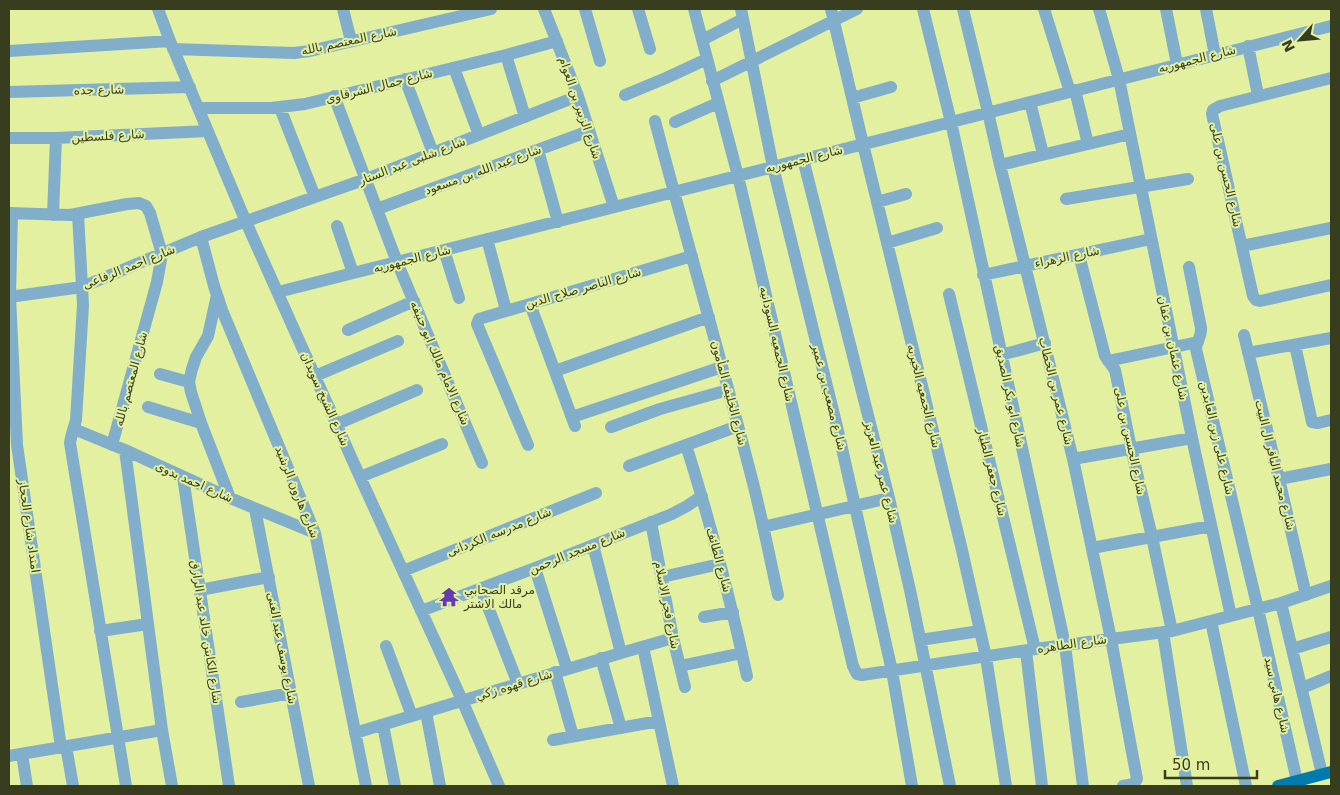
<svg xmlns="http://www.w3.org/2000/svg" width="1340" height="795" font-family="'DejaVu Sans',Cairo,sans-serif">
	<rect width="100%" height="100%" fill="#e2f0a0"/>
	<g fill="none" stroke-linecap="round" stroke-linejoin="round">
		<path stroke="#81aeca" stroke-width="12" d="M158,9L170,41L246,222L360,477L462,700L499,786
			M343,9L351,41
			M544,9L578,96L614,207
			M585,9L600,61
			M638,9L650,49
			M694,9L738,176L853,666L857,674L862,675L1035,649L1172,631L1281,603L1331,586
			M741,9L773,167L839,435L892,671L912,786
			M831,9L863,144L961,546L986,657L1006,786
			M923,9L951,122L1065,645L1083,786
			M963,9L988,112L1000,165L1073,459L1111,639L1137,779L1134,784L1123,786
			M1044,9L1070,92
			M1099,9L1119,79L1192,438L1231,616
			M1166,9L1177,64
			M1206,9L1215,55
			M702,40L743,19
			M1248,46L1258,95
			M173,49L294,53L310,51L491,9
			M9,51L170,41
			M506,55L525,117
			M454,68L479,135
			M1331,78L1220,106L1213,110L1212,114L1253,296L1256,300L1260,301L1331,285
			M405,79L433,153
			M712,81L857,9
			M1075,90L1088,144
			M9,92L190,87
			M625,95L666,78L707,59
			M334,96L397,262L482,463
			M852,98L891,87
			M1030,102L1043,154
			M198,108H271L305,104L506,55L557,41
			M280,108L315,197
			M655,121C687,243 723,365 754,487C763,523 770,559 778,595
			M675,122L718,103
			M9,138H56L208,131
			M538,150L558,222
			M803,159L889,498L910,590L950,786
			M1000,165L1130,134
			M1066,199L1188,179
			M877,202L906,194
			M377,209L589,131
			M9,213L70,215L127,204L139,203L146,206L150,213L162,254L157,282L112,445
			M12,213L10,296L17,445L61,747
			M78,214L83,305L76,420C74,428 71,435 70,443L126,786
			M53,215L56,138
			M337,226L353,273
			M201,237L214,286L222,310L315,533L366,786
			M487,239L506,310
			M887,243L937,228
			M1242,246L1331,228
			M444,250L459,298
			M1079,255L1105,356L1115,370L1131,448L1152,537L1172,631
			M1189,267L1201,328C1202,336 1196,342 1196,349L1258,609L1297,781
			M983,275L1151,239
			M278,292L1331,26
			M949,294L1035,649
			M217,295L208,336L196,357L192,369L189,382L191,392L201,423L230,498
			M9,297L82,287L201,237L366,179L578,96
			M530,304L575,426
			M348,330L414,301
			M1244,335L1279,479L1306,595
			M1295,345L1312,422L1318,423L1331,420
			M1248,353L1331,338
			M1001,355L1045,343
			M1108,361L1198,342
			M555,371L709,317
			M160,374L189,382
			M315,376L398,341
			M148,407L201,423
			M572,417L722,367
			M337,424L417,390
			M611,427L660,409L728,390
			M74,429L125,450L230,498L315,533
			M528,445L477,324L479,319L692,256
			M686,445C710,521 730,598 747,676
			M125,450L162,730L172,786
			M1073,459L1192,438
			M629,466L738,426
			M183,477L229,786
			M360,477L442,444
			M1279,479L1331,469
			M255,509L309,786
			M651,522L673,638L685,687
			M763,527L889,498
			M593,545L621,653
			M1092,548L1211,526
			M535,568L567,669
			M403,571L596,493
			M662,577L720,564
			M481,589L518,684
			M200,590L269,577
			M1281,603L1322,774
			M421,611L535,568L672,514L687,506L702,496
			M704,617L733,612
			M1211,621L1246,786
			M100,631L148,624
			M1163,632L1187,786
			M920,640L980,631
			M386,646L412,716
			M643,647L673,786
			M1292,649L1331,637
			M1026,651L1042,786
			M601,658L621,728
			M680,666L742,653
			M555,672L573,736
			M1302,688L1331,676
			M241,702L291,693
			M426,712L440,786
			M383,725L395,786
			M355,733L621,653L673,638
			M553,740L659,721
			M66,746L73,786
			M22,754L27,786
			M9,756L162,730"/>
		<path stroke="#007bae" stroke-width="12" d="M1278,786L1331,772"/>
	</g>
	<defs>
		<symbol id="temple-bare" viewBox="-9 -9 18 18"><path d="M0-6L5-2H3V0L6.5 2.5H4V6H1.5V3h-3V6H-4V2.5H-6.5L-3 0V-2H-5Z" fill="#6739b0" stroke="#e2f0a0" stroke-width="2.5" paint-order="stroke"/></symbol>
	</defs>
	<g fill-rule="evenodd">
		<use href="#temple-bare" x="435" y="583" width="28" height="28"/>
	</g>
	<g text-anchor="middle" stroke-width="4" stroke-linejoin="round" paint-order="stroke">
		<g font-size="12" fill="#383d1d" stroke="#e2f0a0">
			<text transform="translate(349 41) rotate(-12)" y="4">شارع المعتصم بالله</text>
			<text transform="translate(1197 59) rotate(-14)" y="4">شارع الجمهوريه</text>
			<text transform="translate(379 86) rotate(-14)" y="4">شارع جمال الشرقاوى</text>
			<text transform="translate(99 90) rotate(-1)" y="4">شارع جده</text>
			<text transform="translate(580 108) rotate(71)" y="4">شارع الزبير بن العوام</text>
			<text transform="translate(108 136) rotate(-3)" y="4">شارع فلسطين</text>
			<text transform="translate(804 159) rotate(-14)" y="4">شارع الجمهوريه</text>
			<text transform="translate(412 161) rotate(-21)" y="4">شارع شلبى عبد الستار</text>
			<text transform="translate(483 170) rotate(-20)" y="4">شارع عبد الله بن مسعود</text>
			<text transform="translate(1226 175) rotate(77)" y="4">شارع الحسن بن على</text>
			<text transform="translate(1067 257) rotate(-12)" y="4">شارع الزهراء</text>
			<text transform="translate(412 259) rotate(-14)" y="4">شارع الجمهوريه</text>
			<text transform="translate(129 267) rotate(-22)" y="4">شارع احمد الرفاعى</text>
			<text transform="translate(583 288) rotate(-16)" y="4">شارع الناصر صلاح الدين</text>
			<text transform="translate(777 344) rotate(77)" y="4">شارع الجمعيه السودانيه</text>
			<text transform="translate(1173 348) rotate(78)" y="4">شارع عثمان بن عفان</text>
			<text transform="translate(440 363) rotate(67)" y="4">شارع الامام مالك ابو حنيفه</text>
			<text transform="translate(131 379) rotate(-75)" y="4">شارع المعتصم بالله</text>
			<text transform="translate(1056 391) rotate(76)" y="4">شارع عمر بن الخطاب</text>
			<text transform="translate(729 393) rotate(75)" y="4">شارع الخليفه المأمون</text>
			<text transform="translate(924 396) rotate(76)" y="4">شارع الجمعيه الخيريه</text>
			<text transform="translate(1010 396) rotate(78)" y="4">شارع ابو بكر الصديق</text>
			<text transform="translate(829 397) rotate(76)" y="4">شارع مصعب بن عمير</text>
			<text transform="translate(325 399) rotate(66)" y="4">شارع الشيخ سويدان</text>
			<text transform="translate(1217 438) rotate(77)" y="4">شارع على زين العابدين</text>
			<text transform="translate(1130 441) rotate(78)" y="4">شارع الحسين بن على</text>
			<text transform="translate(1275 465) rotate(76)" y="4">شارع محمد الباقر ال البيت</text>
			<text transform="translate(881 472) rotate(76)" y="4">شارع عمر عبد العزيز</text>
			<text transform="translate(992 472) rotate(76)" y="4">شارع جعفر الطيار</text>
			<text transform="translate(194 482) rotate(24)" y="4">شارع احمد بدوى</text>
			<text transform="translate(297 492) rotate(68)" y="4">شارع هارون الرشيد</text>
			<text transform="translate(29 526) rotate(82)" y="4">امتداد شارع الحجاز</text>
			<text transform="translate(499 532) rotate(-22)" y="4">شارع مدرسه الكردانى</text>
			<text transform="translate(577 551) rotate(-22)" y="4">شارع مسجد الرحمن</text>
			<text transform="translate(719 560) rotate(75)" y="4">شارع الطائف</text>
			<text transform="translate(667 605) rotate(79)" y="4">شارع فجر الاسلام</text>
			<text transform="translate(206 632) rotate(81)" y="4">شارع الكابتن خالد عبد الرازق</text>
			<text transform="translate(1072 644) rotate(-8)" y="4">شارع الطاهره</text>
			<text transform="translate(282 648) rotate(79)" y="4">شارع يوسف عبد الغنى</text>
			<text transform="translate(514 685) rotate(-17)" y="4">شارع قهوه زكي</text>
			<text transform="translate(1277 695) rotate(77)" y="4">شارع هاني سيد</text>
		</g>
		<g font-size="12" fill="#383d1d" stroke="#e2f0a0" text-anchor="start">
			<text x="464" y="594">مرقد الصحابي<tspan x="464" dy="14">مالك الاشتر</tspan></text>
		</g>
	</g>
	<rect width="1340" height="795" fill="none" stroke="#383d1d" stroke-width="20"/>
	<g transform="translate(1300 40) rotate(243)" stroke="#e2f0a0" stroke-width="4" paint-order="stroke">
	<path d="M0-4L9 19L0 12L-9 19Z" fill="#383d1d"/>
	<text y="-8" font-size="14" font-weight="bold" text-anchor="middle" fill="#383d1d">N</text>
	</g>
	<path d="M1165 770v8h92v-8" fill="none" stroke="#383d1d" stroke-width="2.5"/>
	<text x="1172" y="770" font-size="15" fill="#383d1d" stroke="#e2f0a0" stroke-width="4" paint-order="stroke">50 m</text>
</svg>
